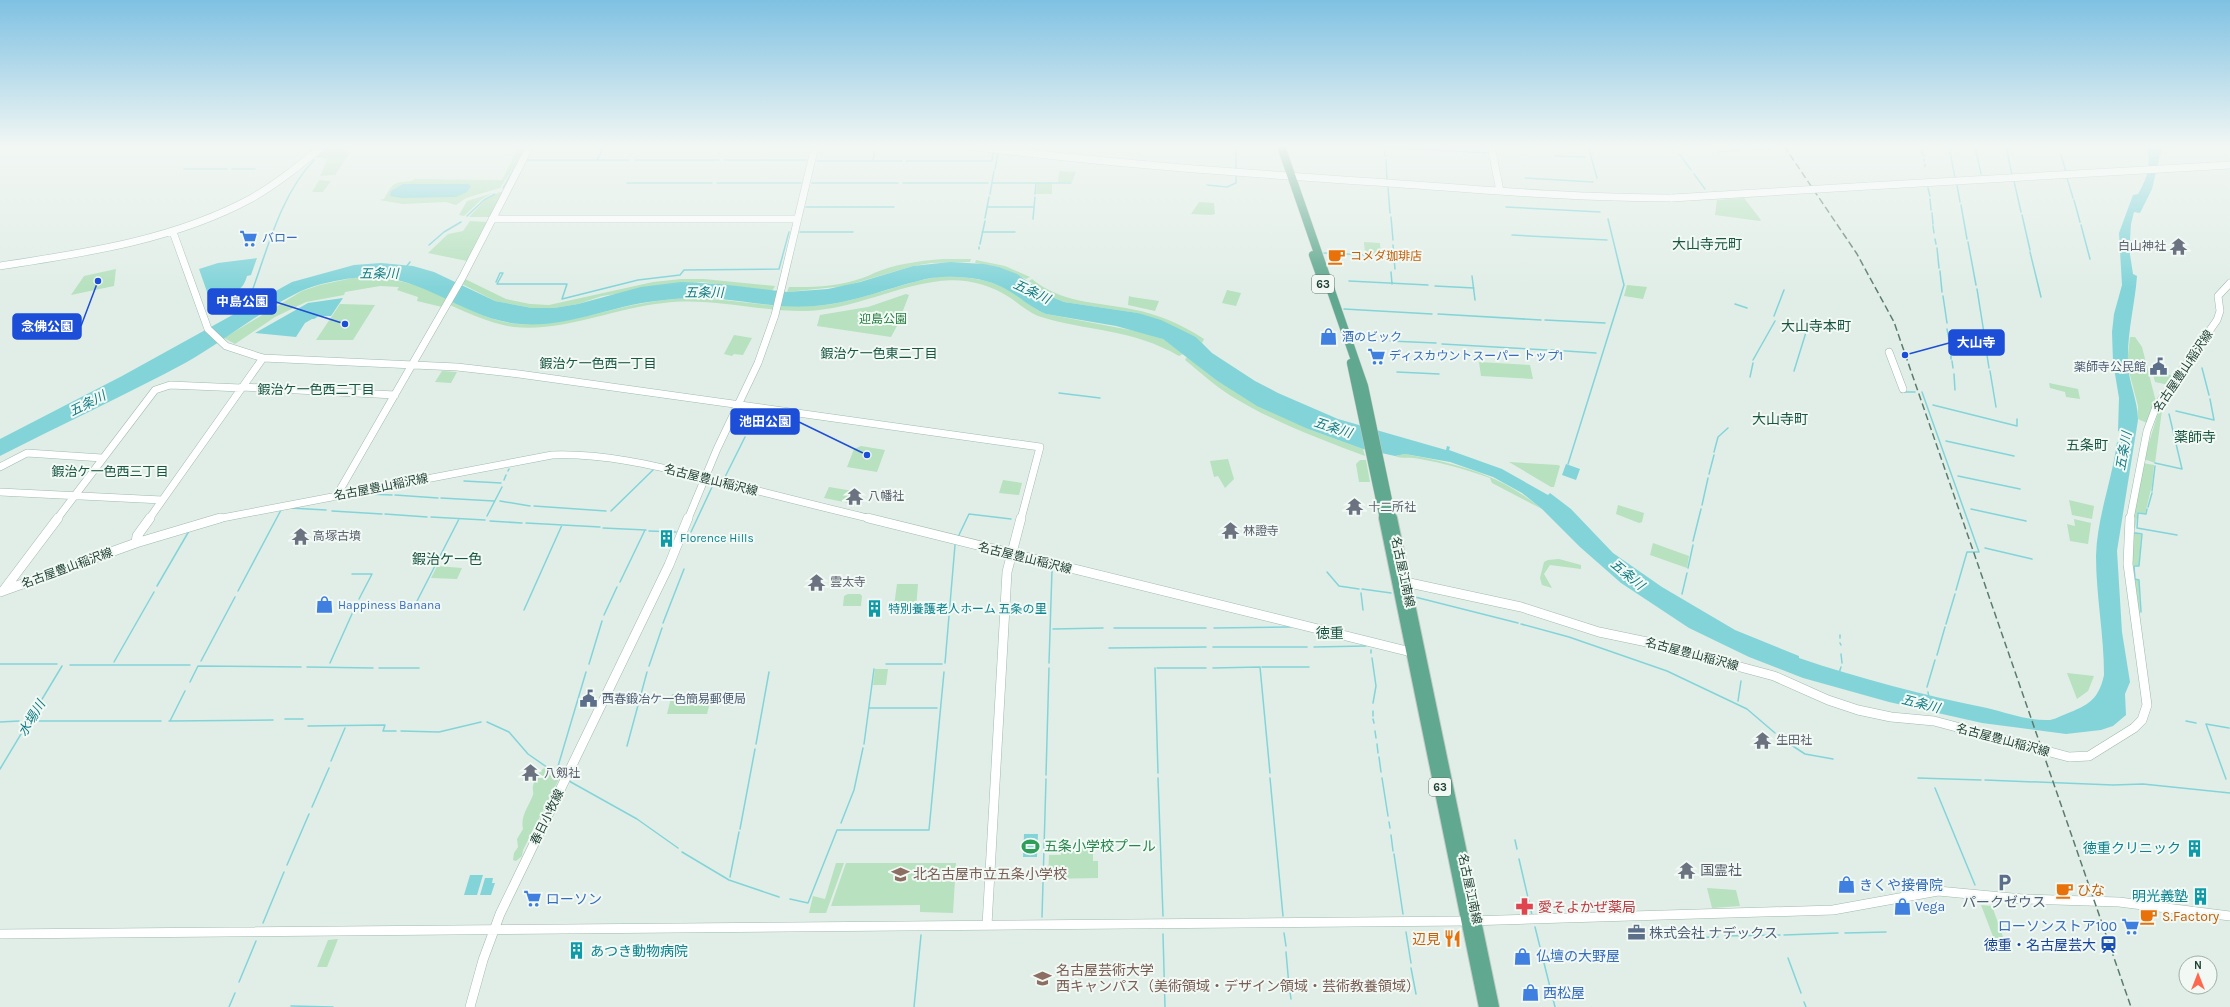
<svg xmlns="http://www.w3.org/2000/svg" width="2230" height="1007" font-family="Karla,'Noto Sans JP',sans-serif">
	<rect width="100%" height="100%" fill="#e1eee7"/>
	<path fill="#b7e1bf" d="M331,146H354L335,175L320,176L328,159L319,157Z
		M519,146H528L500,188L466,198L456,205L446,202L403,204L379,200L384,199C393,183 393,182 412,181L414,179L502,180Z
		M1059,171L1076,172L1072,182H1058Z
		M319,180L331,181L323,192H312Z
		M1037,183H1052V194H1036Z
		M500,192L503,193L490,217H469L485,200Z
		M493,193L482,199L464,216L459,215L467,201Z
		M1744,198L1761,220L1760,221L1715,215L1717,200Z
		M1199,202L1214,203L1215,214L1211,215L1191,214Z
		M470,221L487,222L467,261L428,253L448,234L463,231Z
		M1364,242L1380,243L1381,255H1365Z
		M942,259H971L970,262L931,263L913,266L845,286L787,292L789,287C811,287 835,287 856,280C865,278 873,273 882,270C902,263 921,261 942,259Z
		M976,260L1005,266L1030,277L1026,279L999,267L975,263Z
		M116,269L114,286L71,295L84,276Z
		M942,276C963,277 985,278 1005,288C1019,296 1031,308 1046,314L1146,333L1163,339L1183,354L1179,356C1131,328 1088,332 1038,316C1028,312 1018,303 1009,297C989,284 964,278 940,281C895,286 854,309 807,311C759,312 712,297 664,303C613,308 566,332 514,327C492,324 470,314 450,305L452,301C472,311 494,322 517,324C571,327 622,302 676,299C723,296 768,309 815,306C858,303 899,283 942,276Z
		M357,277C390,277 418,283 447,299L442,307L417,301L418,297L397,290L399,287L380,286L345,292L344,295L306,302L275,317L235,344L224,338L302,291L320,285Z
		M465,279L506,299L530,304L549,305L653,282L681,279H704L775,286L772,291L702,282L602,296L578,304L554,308H532L495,301L462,284Z
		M1032,279C1061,303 1096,302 1131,309C1158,314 1181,324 1204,339L1202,343L1196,337L1138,313L1064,302L1047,295L1029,281Z
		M1627,285L1647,287L1643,299L1624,296Z
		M1227,290L1241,293L1236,306L1222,303Z
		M906,294L909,295L897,326L891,337L817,326L820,315L868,307Z
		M1129,296L1132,297L1159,301L1155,311L1128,305Z
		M340,304L375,305L353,340H316Z
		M734,335L752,338L743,355L734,354L732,356L724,354Z
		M2130,337H2135L2142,347L2156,402L2147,423L2138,419V406L2127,364Z
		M1187,357L1216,380L1308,429L1363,449L1365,456C1319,439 1272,421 1231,396C1214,385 1200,372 1185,360Z
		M1479,362L1530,365L1533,379L1481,376Z
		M442,371L457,372L451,383L435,382Z
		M2152,371L2174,376L2169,385L2155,382Z
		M2049,383L2078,389L2080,399L2066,397L2065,392L2050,388Z
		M2159,410H2162L2155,463L2144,459Z
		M861,446L885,450L877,472L847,467L854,449Z
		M1405,454C1459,464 1499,474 1542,509L1492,483L1490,478C1467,470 1444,463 1420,459C1412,457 1401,459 1395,456Z
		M1228,459L1234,479L1225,488L1218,476L1214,477L1210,461Z
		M1360,460H1366L1370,482H1359L1356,464Z
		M1509,462L1558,465L1560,466L1554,487H1551Z
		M2143,463L2154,465L2152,485L2145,514L2138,512L2135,528L2132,526Z
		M1003,480L1022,483L1019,495L999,493Z
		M829,487L853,491L849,503L824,498Z
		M2069,500L2094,506L2092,519L2072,515Z
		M1618,505L1644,513L1642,522L1639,523L1616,514Z
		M2074,519L2091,523L2088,544L2070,541L2067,524L2075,526Z
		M2132,532L2142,533H2135L2141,535L2139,566L2133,565L2134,579L2139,580L2140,615L2137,613L2132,576Z
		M1653,543L1689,556L1687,568L1650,555Z
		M1559,559L1581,565V569L1550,565L1544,574L1552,588L1542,585L1540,578L1544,562L1548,560Z
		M437,566L462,568L457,579L431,578Z
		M897,584H918L916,609L896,610V606H894Z
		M848,594H860L862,596L861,606H843L844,596Z
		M875,669H888L886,685H873Z
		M2067,673L2094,676L2088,691L2077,699Z
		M672,694H712L707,714H667Z
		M544,768L559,779L523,850L522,856L516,861L513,860L514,853L518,847L517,839L523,829C520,816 529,806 533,795C534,792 532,789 533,786C534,781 540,770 544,768Z
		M1066,844H1086L1093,852V861H1098V878L1048,879L1049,855H1061V848Z
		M836,863H844L826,913H809L813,896L825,899Z
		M846,863H956L953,913L920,912V905L831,906Z
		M1707,888L1736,890L1740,906L1712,908Z
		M1981,905L1992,906L2007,948L1997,947Z
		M338,939L327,967H317L328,940Z"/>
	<path fill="#83d4d9" d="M2147,146H2161L2162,148L2152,189L2140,213L2134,212L2131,224L2130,240L2133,243L2129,248L2133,274L2137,276C2135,304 2127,333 2128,362C2128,382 2138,400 2138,420L2117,551L2122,632L2130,682L2125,694L2126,715L2113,726L2101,730L2066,734L1982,723L1889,702L1803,678L1749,657L1689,628L1621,583L1580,547L1542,509L1522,493L1493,477L1450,462L1405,454L1395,456L1363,449L1308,429L1257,406L1216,380L1163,339L1116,326L1046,314C1031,308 1019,296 1004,288C983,277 955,275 931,278C892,286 855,303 815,306C783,309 753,302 721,299C700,297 678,298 656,301C611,306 566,328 520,324C460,319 418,268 354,278C336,280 318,284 301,291C261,310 226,340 187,362C126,395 62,424 0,456V439L122,376L292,282L354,265L381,263L413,266L434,272L495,301L532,308H554L578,304L641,287L681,282L720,284L787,292L828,289L860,282L913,266L950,262L984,264L999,267L1017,274L1047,295L1064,302L1138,313L1161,320L1196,337L1212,353L1255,381L1278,393L1338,419L1446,450L1447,446L1450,447L1449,450L1502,469L1548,495L1550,493L1571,509L1613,553L1662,587L1735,630L1799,656V658C1861,679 1923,695 1987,708C2008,713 2028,721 2050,720C2054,719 2057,718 2061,716C2085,706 2098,703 2104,675C2104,635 2096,596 2096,556C2097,517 2112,481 2117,442L2121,444L2122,432L2118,431L2119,398L2113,362L2112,332L2114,314L2122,285L2119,233L2133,195L2138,194C2148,177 2151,164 2147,146Z
		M403,184H468L471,186L467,192L456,197L402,198L390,196L391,191Z
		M257,258L251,275L247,276C242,294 232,292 219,297L225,302L222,303L219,301L212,306L199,269L218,263Z
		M343,298L331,316H319L314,319H312L305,323L296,337L255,333L308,303Z
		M1566,464L1580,469L1576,480L1562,475Z
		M1024,834H1038L1037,857H1023Z
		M470,875H483L477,895H464Z
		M485,878H493L492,883H495L491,895H480Z"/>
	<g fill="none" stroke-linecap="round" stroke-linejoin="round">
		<path stroke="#83d4d9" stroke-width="1.5" d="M874,146L875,148
			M1236,146V168
			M1354,146L1380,147
			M1384,146L1385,156
			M1588,146L1597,178
			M1673,146L1676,150
			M1949,146L1955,178
			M1975,146L1981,174
			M2006,146L2012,175
			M1384,147L1487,153
			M603,148L604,146
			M1922,148L1923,156
			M1749,150L1775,148
			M1718,152L1742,150
			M1680,155L1691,170
			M2061,155L2066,172
			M1555,156L1585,157
			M318,157L329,146
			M1924,159V161
			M527,160H597L602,151
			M597,160H629
			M635,160H719
			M725,160H806
			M1386,160L1387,179
			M817,161H873L875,151
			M873,161H902
			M906,161H992L993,153
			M1925,164V167
			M184,169H227
			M232,169H255
			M995,169L998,153
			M1694,174L1705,189
			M1525,178L1593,182
			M2067,178L2073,198
			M2014,181L2021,212
			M627,183H712
			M717,183H801
			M812,183H898
			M903,183H988
			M992,183H1071
			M1207,185L1227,187L1236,183V175
			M1957,185L1960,202
			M1388,187L1390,213
			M503,188L518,162
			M1928,188L1930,196
			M990,194L994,171
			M1035,194L1036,183
			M1930,199L1931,210
			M2074,200L2080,222
			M1961,205L1967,239
			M806,207H894
			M987,207H1034
			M1506,207L1600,212
			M1932,213L1933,224
			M2022,215L2030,250
			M467,216L484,200L495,194
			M1391,217L1393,240
			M985,218L989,197
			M1033,219L1035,197
			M2081,225L2090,259
			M1933,226L1934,233
			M800,232H853
			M982,232H1015
			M1512,235L1607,240
			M1935,239L1936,244
			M1968,242L1976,285
			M980,244L985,221
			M429,245L444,232L461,222
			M1393,245L1395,269
			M979,247V249
			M1937,248L1939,268
			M2030,252L2041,297
			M1324,253L1389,256
			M406,267L410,262
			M1940,271L1942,292
			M1391,272L1392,284
			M1472,276L1475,300
			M1349,281L1428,285
			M496,282L500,273H503L497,284H567L562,299L638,280L680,275L684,270L779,269L789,232
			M1435,286L1474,288
			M1977,289L1984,333
			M251,294C268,248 280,196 314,160
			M1943,296L1947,323
			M1735,304L1747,308
			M1344,309L1432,314
			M1438,314L1541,320
			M1774,316L1784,290
			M1545,320L1605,323
			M1947,329L1950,345
			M1984,336L1989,368
			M1390,341L1436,343
			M1442,344L1547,350
			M1551,350L1596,353
			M1950,351L1951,353
			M1951,355V359
			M1753,360L1775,321
			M1952,361L1953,368
			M2202,368L2209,395
			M1794,371L1807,329
			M1990,371L1996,407
			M1397,372L1439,374
			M1954,374L1955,390
			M1750,377L1753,363
			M1904,392H1915
			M1922,392L1979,552H1967L1956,590
			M1059,393L1100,398
			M1933,405L2017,426V419
			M2176,411L2214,420L2210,399
			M1946,441L2014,456
			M1714,452L1718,437L1728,428
			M2155,463L2182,469L2169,414
			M1568,464L1624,285L1608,219
			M508,471L509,469
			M1709,474L1714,455
			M1958,476L2020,489
			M725,477L745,437
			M504,480L506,475
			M464,481L501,483
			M2152,491L2155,466
			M367,494L392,495
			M395,495L438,498
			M441,498L494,501
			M500,501L530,506
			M1702,505L1708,478
			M534,506L606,511
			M2148,507L2152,493
			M290,508L326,510
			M1971,509L2026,521
			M2147,509L2146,514L2138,513L2137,528L2177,535
			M332,511L382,514
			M611,511L653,470
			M385,514L427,517
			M487,516L502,487
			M431,517L485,520
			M490,521L522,523
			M526,523L600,527
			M603,528L646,530
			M649,531L676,532
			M691,532L712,487L715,485
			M2135,533L2142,534L2139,566H2134L2135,579L2139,580L2141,612
			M958,537L969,514L1011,519
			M1693,541L1701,509
			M1985,548L2032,559
			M1688,568L1693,545
			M1327,572L1339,586L1359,589
			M352,574H372L359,599
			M620,582L645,530
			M157,586L189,531
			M1362,589L1391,593
			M238,591L281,510
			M1361,593L1363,610
			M1682,594L1687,573
			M1415,597L1518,623
			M416,603L459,519
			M524,610L562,525
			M604,615L617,587
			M663,623L684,569
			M1521,624L1569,637L1667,671L1747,709L1775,733
			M1946,624L1955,594
			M1114,628H1206
			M1214,628L1290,627
			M1053,629L1103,628
			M1840,635V638
			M1840,643L1841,645
			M1213,647H1307
			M1314,647L1366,646
			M1109,648L1206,647
			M1371,650V653
			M1841,654L1842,663
			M1937,655L1945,627
			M1372,658L1376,686L1373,703
			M201,661L235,597
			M114,662L154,592
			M330,663L356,605
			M945,663L955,545
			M1049,663L1052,570
			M0,664H57
			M589,664L602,621
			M886,664H942
			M70,665H190
			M649,666L662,628
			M307,667L373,668
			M1262,667H1309
			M379,668H419
			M1155,668L1158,773
			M1157,668H1206
			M1213,668L1260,667L1270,773
			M1839,673L1841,667
			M190,682L198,666L301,667
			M1927,687L1935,660
			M1928,692L1929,698
			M1738,701L1741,681
			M869,708H937
			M1373,711V716
			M285,719H303
			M1373,719L1374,723
			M39,721H161
			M169,721L273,720
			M170,721L185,691
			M2186,721L2196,723
			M0,722L19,721
			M487,722L509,732L528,754L561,777
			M2206,724L2226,779
			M2206,724L2229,728
			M308,726L385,725L383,731H396
			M401,731L439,732L481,722
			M1375,731L1376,738
			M1779,737L1805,754L1833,759
			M756,744L769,672
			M864,744L874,669
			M1377,744L1378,753
			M627,746L647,672
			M1379,757L1381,772
			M331,761L345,728
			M0,769L62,666
			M556,773L586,672
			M1046,775L1049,668
			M1158,778L1163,916
			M1270,778L1283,916
			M1382,778L1388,816
			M1918,778L1981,780
			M1985,780L2113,785L2143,784L2230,793
			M569,781L637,819L678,848
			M1935,788L1975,885
			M312,807L329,768
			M1389,822L1390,828
			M841,823L854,790L863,748
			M740,829L755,749
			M1391,835L1393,851
			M1515,840L1517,849
			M682,852L729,880L779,897
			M1394,854L1403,914
			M1519,859L1532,915
			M287,865L309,814
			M730,877L739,832
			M790,899L808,903L837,830H929L944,672
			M1042,917L1046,779
			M263,923L284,872
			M1535,927L1555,1007
			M1406,932L1411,963
			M1284,933L1286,946
			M1845,933L1886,932
			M1163,934L1165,1007
			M1784,935L1838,933
			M1725,936L1780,935
			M1663,938L1718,937
			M1286,952L1289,986
			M1788,958L1801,993
			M1411,968L1416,994
			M239,982L256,941
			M1290,992L1291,999
			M1804,1002L1806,1007
			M291,1006L333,1007
			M229,1007L235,993
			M914,1007L921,935"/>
		<defs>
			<path id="secondary-far1" d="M969,146C1104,163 1239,173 1375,182C1474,189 1573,198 1672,198
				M1491,146L1500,191
				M1869,186L2230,165
				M492,219H797
				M173,232L208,329L226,346L263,358L457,367L519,374L1040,447L1021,519
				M0,266C85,253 175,240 252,198C278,183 300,165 323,146
				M1889,352L1903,389
				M242,387L395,395
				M0,467L27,453L102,458
				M0,492L162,500
				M337,495L462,278L530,146
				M57,519L155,390L170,385L241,388
				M149,519L263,358
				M217,519L552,455C609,453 664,468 719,481C770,494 821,507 872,519
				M688,519L717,449L758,363L775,315L815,146
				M2130,519L2147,431L2156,407L2217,320L2220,311L2218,296L2230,283"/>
			<path id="secondary" d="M868,518L1415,653
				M136,543L137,536L150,518
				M1405,582L1521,607L1599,632L1647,642L1774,676L1828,700L1858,710L1891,717L1934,721L2069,757L2089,756L2134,728L2142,720L2147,705L2128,564L2130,518
				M3,591L58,518
				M0,592L136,543L220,518
				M987,925L1007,572L1021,518
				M0,934L1467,921L1833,910L1938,891L2023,899L2119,902L2230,916
				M470,1007L483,960L500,914L669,565L688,518"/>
			<path id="primary-far1" d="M1281,146L1364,386L1392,519
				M1313,255L1323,283
				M1351,363L1384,519"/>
			<path id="primary" d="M1384,518L1484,1007
				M1392,518L1494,1007"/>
		</defs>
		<use href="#secondary-far1" stroke="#9ebbae" stroke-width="8"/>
		<use href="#secondary" stroke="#9ebbae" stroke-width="10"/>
		<use href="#primary-far1" stroke="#c0cac6" stroke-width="9"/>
		<use href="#primary" stroke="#c0cac6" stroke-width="12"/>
		<use href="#secondary-far1" stroke="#fff" stroke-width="7"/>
		<use href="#secondary" stroke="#fff" stroke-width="9"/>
		<use href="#primary-far1" stroke="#60a88f" stroke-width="8"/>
		<use href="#primary" stroke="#60a88f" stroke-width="10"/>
		<path stroke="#5a7c6f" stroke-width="1.5" stroke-dasharray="7 3.5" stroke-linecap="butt" d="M1784,146L1857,254L1894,322L2131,1007"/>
		<defs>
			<path id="secondary-bridge" d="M1672,198L1869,186"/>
		</defs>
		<use href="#secondary-bridge" stroke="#9ebbae" stroke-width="8" stroke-linecap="butt"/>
		<use href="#secondary-bridge" stroke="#fff" stroke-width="7"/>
	</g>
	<linearGradient id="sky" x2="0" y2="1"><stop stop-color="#7fc1e2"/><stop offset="0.51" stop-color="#f2f7f4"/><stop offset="1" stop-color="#f2f7f4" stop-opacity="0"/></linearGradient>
	<rect width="2230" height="287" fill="url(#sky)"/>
	<defs>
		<symbol id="supermarket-bare" viewBox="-9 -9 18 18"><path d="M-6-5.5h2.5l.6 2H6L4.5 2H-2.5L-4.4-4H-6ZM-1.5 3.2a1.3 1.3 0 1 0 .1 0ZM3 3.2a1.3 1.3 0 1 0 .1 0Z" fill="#3f7fe0" stroke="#f2f9f5" stroke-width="2.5" paint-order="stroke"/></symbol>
		<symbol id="temple-bare" viewBox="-9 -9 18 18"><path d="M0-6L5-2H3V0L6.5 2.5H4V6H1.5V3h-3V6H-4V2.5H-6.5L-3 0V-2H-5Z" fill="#6b7280" stroke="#f2f9f5" stroke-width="2.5" paint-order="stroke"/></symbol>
		<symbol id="cafe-bare" viewBox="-9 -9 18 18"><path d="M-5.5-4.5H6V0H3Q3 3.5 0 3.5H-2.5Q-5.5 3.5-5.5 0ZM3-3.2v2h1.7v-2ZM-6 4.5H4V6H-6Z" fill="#e8710a" stroke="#f2f9f5" stroke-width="2.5" paint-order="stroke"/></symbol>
		<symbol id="shop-bare" viewBox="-9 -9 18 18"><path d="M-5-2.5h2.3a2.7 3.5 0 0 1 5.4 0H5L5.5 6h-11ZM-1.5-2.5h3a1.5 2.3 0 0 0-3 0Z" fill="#3f7fe0" stroke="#f2f9f5" stroke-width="2.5" paint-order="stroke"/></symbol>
		<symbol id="civic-bare" viewBox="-9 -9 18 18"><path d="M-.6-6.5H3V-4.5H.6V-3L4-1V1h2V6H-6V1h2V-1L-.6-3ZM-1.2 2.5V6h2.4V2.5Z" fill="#5c6f8a" stroke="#f2f9f5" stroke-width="2.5" paint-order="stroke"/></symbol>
		<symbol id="building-bare" viewBox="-9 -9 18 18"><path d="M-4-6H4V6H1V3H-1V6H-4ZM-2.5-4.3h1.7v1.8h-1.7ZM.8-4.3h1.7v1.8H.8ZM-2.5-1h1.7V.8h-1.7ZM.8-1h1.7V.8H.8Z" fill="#0f9aa8" stroke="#f2f9f5" stroke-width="2.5" paint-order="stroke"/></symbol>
		<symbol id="stadium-bare" viewBox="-9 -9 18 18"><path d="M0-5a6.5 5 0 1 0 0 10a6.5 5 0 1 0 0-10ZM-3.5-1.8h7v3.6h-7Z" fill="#2e9e5b" stroke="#f2f9f5" stroke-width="2.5" paint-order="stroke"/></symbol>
		<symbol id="school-bare" viewBox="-9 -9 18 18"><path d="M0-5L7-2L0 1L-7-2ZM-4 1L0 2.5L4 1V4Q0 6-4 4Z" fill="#8d6e63" stroke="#f2f9f5" stroke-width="2.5" paint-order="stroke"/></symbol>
		<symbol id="parking-bare" viewBox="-9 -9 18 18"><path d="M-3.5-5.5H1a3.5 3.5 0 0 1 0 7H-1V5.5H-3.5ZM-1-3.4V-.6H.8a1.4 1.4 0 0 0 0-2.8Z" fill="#5c6f8a" stroke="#f2f9f5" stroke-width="2.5" paint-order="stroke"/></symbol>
		<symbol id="pharmacy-bare" viewBox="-9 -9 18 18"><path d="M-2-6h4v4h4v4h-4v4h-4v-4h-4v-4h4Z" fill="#e0444e" stroke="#f2f9f5" stroke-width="2.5" paint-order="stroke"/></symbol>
		<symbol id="office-bare" viewBox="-9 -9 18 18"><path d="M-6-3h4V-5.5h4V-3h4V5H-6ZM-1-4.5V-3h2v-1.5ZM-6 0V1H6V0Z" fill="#5c6f8a" stroke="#f2f9f5" stroke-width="2.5" paint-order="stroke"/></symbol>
		<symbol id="restaurant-bare" viewBox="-9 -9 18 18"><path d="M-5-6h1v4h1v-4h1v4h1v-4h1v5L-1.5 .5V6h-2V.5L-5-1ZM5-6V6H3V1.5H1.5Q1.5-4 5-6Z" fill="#e8710a" stroke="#f2f9f5" stroke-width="2.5" paint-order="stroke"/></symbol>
		<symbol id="station-bare" viewBox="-9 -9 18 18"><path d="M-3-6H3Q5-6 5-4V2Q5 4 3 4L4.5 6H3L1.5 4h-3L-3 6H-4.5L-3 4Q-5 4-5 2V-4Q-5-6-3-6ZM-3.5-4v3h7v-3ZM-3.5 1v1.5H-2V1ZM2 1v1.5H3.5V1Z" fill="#1a4fb4" stroke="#f2f9f5" stroke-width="2.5" paint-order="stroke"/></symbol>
		<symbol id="university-bare" viewBox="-9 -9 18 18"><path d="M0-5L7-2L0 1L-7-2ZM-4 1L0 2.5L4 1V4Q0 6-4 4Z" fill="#8d6e63" stroke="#f2f9f5" stroke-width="2.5" paint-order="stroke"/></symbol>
	</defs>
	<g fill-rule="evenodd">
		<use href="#supermarket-bare" x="236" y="226" width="25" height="25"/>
		<use href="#temple-bare" x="2166" y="234" width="25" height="25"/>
		<use href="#cafe-bare" x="1324" y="244" width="25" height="25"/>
		<use href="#shop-bare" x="1316" y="324" width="25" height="25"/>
		<use href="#supermarket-bare" x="1364" y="344" width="25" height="25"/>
		<use href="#civic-bare" x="2146" y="354" width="25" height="25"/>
		<use href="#temple-bare" x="842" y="484" width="25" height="25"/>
		<use href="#temple-bare" x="1342" y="494" width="25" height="25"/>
		<use href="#temple-bare" x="1218" y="518" width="25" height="25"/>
		<use href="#temple-bare" x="288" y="524" width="25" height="25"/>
		<use href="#building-bare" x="654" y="526" width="25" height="25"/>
		<use href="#temple-bare" x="804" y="570" width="25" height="25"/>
		<use href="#shop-bare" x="312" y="592" width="25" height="25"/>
		<use href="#building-bare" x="862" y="596" width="25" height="25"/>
		<use href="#civic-bare" x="576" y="686" width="25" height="25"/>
		<use href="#temple-bare" x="1750" y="728" width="25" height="25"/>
		<use href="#temple-bare" x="518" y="760" width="25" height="25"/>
		<use href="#stadium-bare" x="1018" y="834" width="25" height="25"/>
		<use href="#building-bare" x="2182" y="836" width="25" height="25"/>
		<use href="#temple-bare" x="1674" y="858" width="25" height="25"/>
		<use href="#school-bare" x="888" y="862" width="25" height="25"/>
		<use href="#parking-bare" x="1992" y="870" width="25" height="25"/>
		<use href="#shop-bare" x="1834" y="872" width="25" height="25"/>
		<use href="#cafe-bare" x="2052" y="878" width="25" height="25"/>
		<use href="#building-bare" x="2188" y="884" width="25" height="25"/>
		<use href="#supermarket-bare" x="520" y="886" width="25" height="25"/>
		<use href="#shop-bare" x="1890" y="894" width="25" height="25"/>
		<use href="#pharmacy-bare" x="1512" y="894" width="25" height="25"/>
		<use href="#cafe-bare" x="2136" y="904" width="25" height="25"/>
		<use href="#supermarket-bare" x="2118" y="914" width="25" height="25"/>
		<use href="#office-bare" x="1624" y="920" width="25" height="25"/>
		<use href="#restaurant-bare" x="1440" y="926" width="25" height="25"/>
		<use href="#station-bare" x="2096" y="932" width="25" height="25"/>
		<use href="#building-bare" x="564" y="938" width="25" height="25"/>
		<use href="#shop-bare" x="1510" y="944" width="25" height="25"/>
		<use href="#university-bare" x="1030" y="966" width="25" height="25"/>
		<use href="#shop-bare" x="1518" y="980" width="25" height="25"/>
	</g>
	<g text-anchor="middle" stroke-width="4" stroke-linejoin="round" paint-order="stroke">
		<g fill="#f2f9f5" stroke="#5e786e" stroke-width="1">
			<rect x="1312" y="275" width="22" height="18" rx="3"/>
			<rect x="1429" y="778" width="22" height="18" rx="3"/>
		</g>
		<g font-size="11" font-weight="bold" fill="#1f4134">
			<text x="1323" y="288">63</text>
			<text x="1440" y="791">63</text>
		</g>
		<g font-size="12" fill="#366cbe" stroke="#f2f9f5" text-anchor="start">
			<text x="262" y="242">バロー</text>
			<text x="1342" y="341">酒のビック</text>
			<text x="1389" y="360">ディスカウントスーパー トップ1</text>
			<text x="338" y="609">Happiness Banana</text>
		</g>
		<g font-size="12" fill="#5b616d" stroke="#f2f9f5" text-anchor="start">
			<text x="2166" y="250" text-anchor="end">白山神社</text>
			<text x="868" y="500">八幡社</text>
			<text x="1368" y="511">十二所社</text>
			<text x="1243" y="535">林證寺</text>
			<text x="313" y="540">高塚古墳</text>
			<text x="830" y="586">雲太寺</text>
			<text x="1776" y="744">生田社</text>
			<text x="544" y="777">八剱社</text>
		</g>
		<g font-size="12" fill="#c56008" stroke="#f2f9f5" text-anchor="start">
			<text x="1350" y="260">コメダ珈琲店</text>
		</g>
		<g font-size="12" fill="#247c3e" stroke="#f2f9f5">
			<text x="883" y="323">迎島公園</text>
		</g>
		<g font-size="12" fill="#4e5e75" stroke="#f2f9f5" text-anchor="end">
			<text x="2146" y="371">薬師寺公民館</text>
			<text x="602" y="703" text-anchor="start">西春鍛冶ケ一色簡易郵便局</text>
		</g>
		<g font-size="12" fill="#1f4134" stroke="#f2f9f5">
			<text transform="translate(2183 371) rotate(-56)" y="4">名古屋豊山稲沢線</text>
			<text transform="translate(711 480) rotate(14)" y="4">名古屋豊山稲沢線</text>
			<text transform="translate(381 487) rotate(-11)" y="4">名古屋豊山稲沢線</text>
			<text transform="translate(1025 558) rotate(14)" y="4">名古屋豊山稲沢線</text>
			<text transform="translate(67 568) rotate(-20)" y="4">名古屋豊山稲沢線</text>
			<text transform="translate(1403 572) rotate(78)" y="4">名古屋江南線</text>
			<text transform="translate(1692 654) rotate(15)" y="4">名古屋豊山稲沢線</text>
			<text transform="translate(2003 740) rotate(15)" y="4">名古屋豊山稲沢線</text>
			<text transform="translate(547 817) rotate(-64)" y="4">春日小牧線</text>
			<text transform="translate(1470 889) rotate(78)" y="4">名古屋江南線</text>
		</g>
		<g font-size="12" fill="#0d838f" stroke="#f2f9f5" text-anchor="start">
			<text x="680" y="542">Florence Hills</text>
			<text x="888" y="613">特別養護老人ホーム 五条の里</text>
		</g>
		<g font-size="13" font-style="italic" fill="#127c84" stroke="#f2f9f5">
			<text x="379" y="278">五条川</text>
			<text transform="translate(1032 291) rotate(25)" y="5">五条川</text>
			<text x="704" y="297">五条川</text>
			<text transform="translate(87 403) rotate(-27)" y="5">五条川</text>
			<text transform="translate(1333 427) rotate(18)" y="5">五条川</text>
			<text transform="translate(2123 451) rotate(-80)" y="5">五条川</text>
			<text transform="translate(1628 574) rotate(40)" y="5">五条川</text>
			<text transform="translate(1921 703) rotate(14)" y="5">五条川</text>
			<text transform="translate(31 718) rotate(-59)" y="5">水場川</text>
		</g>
		<g font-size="13" fill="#195541" stroke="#f2f9f5">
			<text x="879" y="358">鍜治ケ一色東二丁目</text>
			<text x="598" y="368">鍜治ケ一色西一丁目</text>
			<text x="316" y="394">鍜治ケ一色西二丁目</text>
			<text x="110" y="476">鍜治ケ一色西三丁目</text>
		</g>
		<g font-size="14" fill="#195541" stroke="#f2f9f5">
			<text x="1707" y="249">大山寺元町</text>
			<text x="1816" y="331">大山寺本町</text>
			<text x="1780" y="424">大山寺町</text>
			<text x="2195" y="442">薬師寺</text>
			<text x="2087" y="450">五条町</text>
			<text x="447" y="564">鍜治ケ一色</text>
			<text x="1330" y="638">徳重</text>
		</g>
		<g font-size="14" fill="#27864d" stroke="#f2f9f5" text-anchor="start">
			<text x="1044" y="851">五条小学校プール</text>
		</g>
		<g font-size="14" fill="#0d838f" stroke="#f2f9f5" text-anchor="end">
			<text x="2181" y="853">徳重クリニック</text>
			<text x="2188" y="901">明光義塾</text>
			<text x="590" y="956" text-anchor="start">あつき動物病院</text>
		</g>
		<g font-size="14" fill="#5b616d" stroke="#f2f9f5" text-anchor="start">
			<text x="1700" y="875">国霊社</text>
		</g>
		<g font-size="14" fill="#785e54" stroke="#f2f9f5" text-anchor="start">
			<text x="913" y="879">北名古屋市立五条小学校</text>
			<text x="1056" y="975">名古屋芸術大学<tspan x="1056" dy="16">西キャンパス（美術領域・デザイン領域・芸術教養領域）</tspan></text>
		</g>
		<g font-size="14" fill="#366cbe" stroke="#f2f9f5" text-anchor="start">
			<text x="1859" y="890">きくや接骨院</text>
			<text x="546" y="904">ローソン</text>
			<text x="1915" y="911">Vega</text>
			<text x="2117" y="931" text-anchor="end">ローソンストア100</text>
			<text x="1536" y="961">仏壇の大野屋</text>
			<text x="1543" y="998">西松屋</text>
		</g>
		<g font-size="14" fill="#c56008" stroke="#f2f9f5" text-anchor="start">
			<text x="2077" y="895">ひな</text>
			<text x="2162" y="921">S.Factory</text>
			<text x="1440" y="944" text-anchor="end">辺見</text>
		</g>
		<g font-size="14" fill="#4e5e75" stroke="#f2f9f5">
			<text x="2004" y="907">パークゼウス</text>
			<text x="1649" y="938" text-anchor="start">株式会社 ナデックス</text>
		</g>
		<g font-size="14" fill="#be3a42" stroke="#f2f9f5" text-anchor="start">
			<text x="1538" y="912">愛そよかぜ薬局</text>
		</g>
		<g font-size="14" fill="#164399" stroke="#f2f9f5" text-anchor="end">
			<text x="2096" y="950">徳重・名古屋芸大</text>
		</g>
	</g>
	<path fill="none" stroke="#1d4ed8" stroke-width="1.5" d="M345 324L276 302M98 281L81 326M1905 355L1949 343M867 455L799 422"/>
	<g fill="#1d4ed8" stroke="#f2f9f5" stroke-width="1.5">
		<circle cx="345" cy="324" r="4"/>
		<circle cx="98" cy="281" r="4"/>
		<circle cx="1905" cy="355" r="4"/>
		<circle cx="867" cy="455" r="4"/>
	</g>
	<g fill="#1d4ed8" stroke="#1d4ed8" stroke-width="1.5">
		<rect x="208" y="289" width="68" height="25" rx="4"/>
		<rect x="13" y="314" width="68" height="25" rx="4"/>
		<rect x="1949" y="330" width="55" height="25" rx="4"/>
		<rect x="731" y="409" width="68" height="25" rx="4"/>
	</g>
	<g font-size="13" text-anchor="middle" font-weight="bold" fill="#fff">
		<text x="242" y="306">中島公園</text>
		<text x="47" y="331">念佛公園</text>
		<text x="1976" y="347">大山寺</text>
		<text x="765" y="426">池田公園</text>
	</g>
	<g transform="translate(2198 975)"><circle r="19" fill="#f2f9f5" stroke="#9eafa8"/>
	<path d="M0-3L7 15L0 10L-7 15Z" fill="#ff684e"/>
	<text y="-6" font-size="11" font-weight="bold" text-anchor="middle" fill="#1f4134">N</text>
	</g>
</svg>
